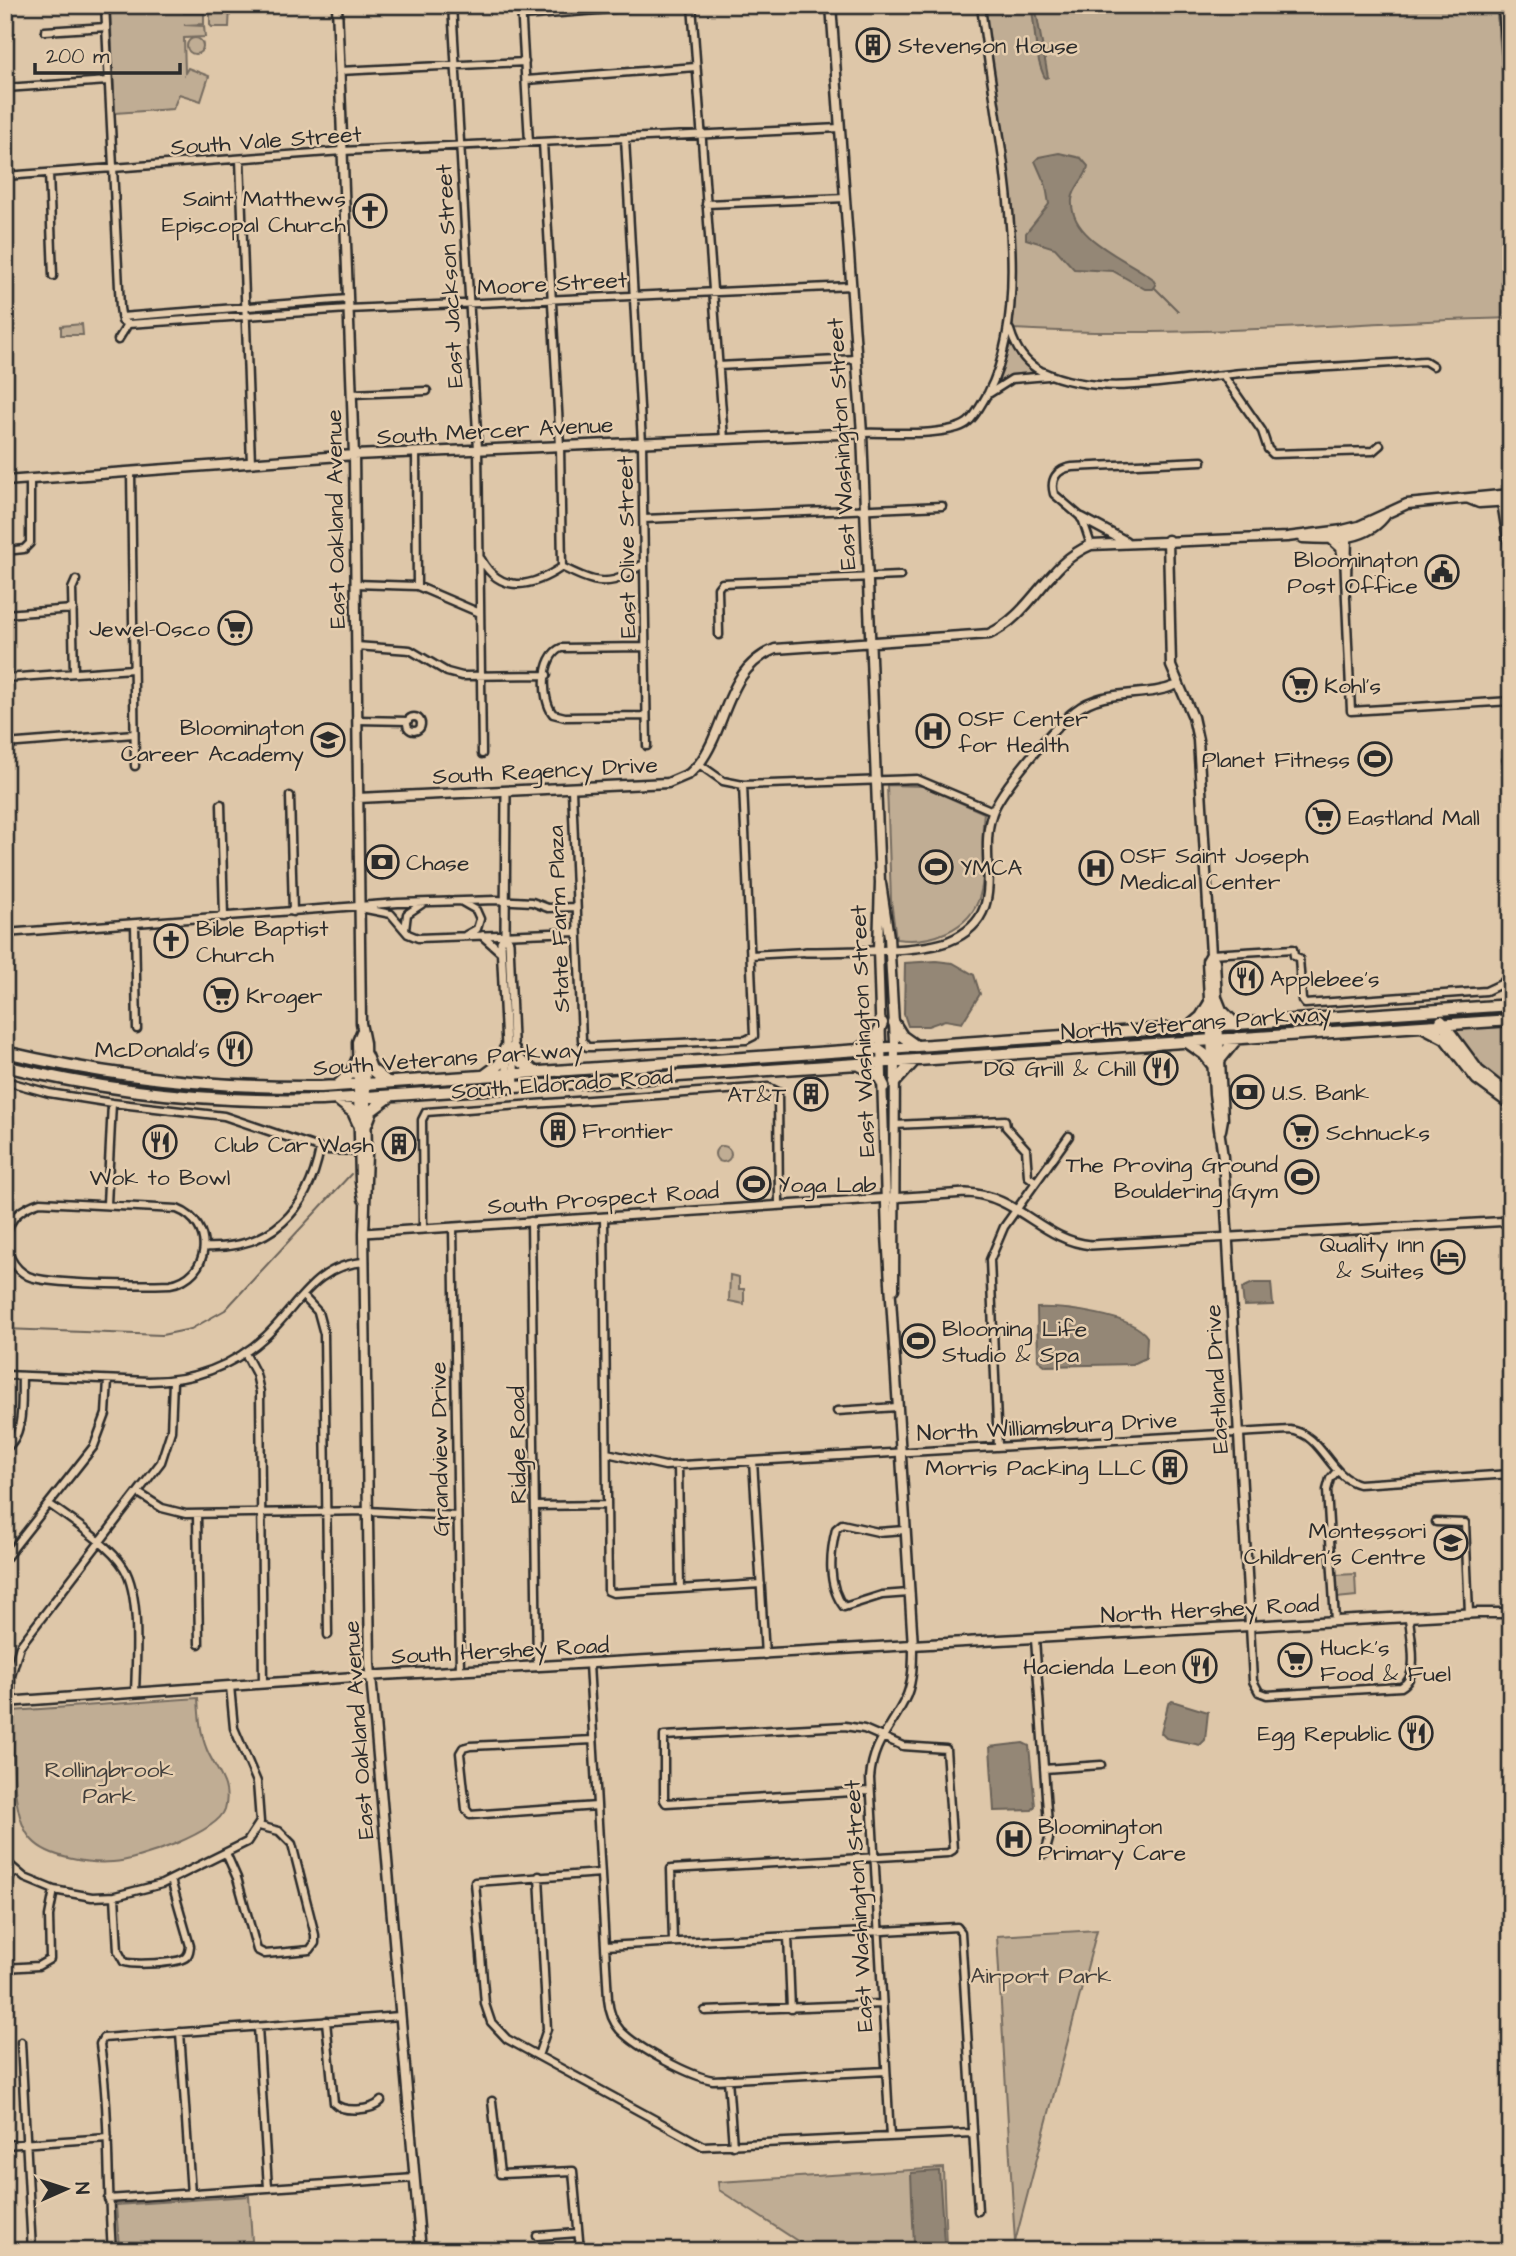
<svg xmlns="http://www.w3.org/2000/svg" width="1516" height="2256" font-family="'Architects Daughter',sans-serif">
	<rect width="100%" height="100%" fill="#dec7a9"/>
	<filter id="ink" filterUnits="userSpaceOnUse"><feTurbulence type="fractalNoise" baseFrequency=".0143" numOctaves="2"/><feDisplacementMap in="SourceGraphic" scale="14" xChannelSelector="R" yChannelSelector="G"/><feConvolveMatrix kernelMatrix="1 2 1 2 8 2 1 2 1" color-interpolation-filters="sRGB"/></filter>
	<g filter="url(#ink)">
		<path fill="#c0ad94" stroke="#766c60" stroke-width="2" d="M183,5L184,13H204V24L184,25L204,26L205,37L184,38L185,73L188,68L209,76L201,101L179,94L173,109L115,113L110,7Z
			M984,5H1496L1511,157V318C1345,322 1179,339 1013,329L1004,141Z
			M222,7H230L229,27H212L210,25V10Z
			M187 46a8 8 0 1 1 16 0a8 8 0 1 1-16 0Z
			M340,302L339,306L251,310V309Z
			M239,310L237,314L127,319Z
			M82,324L83,335H61V326Z
			M1011,343L1033,372L1000,381L997,378Z
			M887,785L923,786L984,813C980,839 987,870 980,895C971,930 929,944 896,939L891,900Z
			M1511,1025V1093L1488,1077L1452,1030Z
			M715 1154a8 8 0 1 1 16 0a8 8 0 1 1-16 0Z
			M730,1275L739,1277V1289H744V1304L729,1301Z
			M1355,1574L1356,1596L1337,1598L1336,1575Z
			M198,1698C199,1716 200,1733 207,1750C216,1771 232,1784 225,1809C218,1832 137,1861 113,1862C90,1864 48,1858 32,1840C9,1816 14,1744 12,1711Z
			M1097,1930L1015,2242L997,1936Z
			M943,2168L946,2246L813,2251L719,2190L718,2182Z
			M249,2196L252,2241L119,2249L116,2205Z"/>
		<path fill="#948776" stroke="#6a6258" stroke-width="2" d="M1031,5H1035L1048,77L1045,78C1034,56 1036,30 1031,5Z
			M1059,153L1081,158L1088,166C1087,178 1073,186 1072,200C1069,239 1127,259 1152,278L1156,285L1153,289H1145L1113,271L1074,269L1055,248L1026,239V233L1049,204L1046,186L1035,161L1039,157Z
			M936,961L953,963L974,975L980,994L962,1023L945,1020L928,1026H908L904,1014L905,963Z
			M1253,1283H1271L1273,1305L1244,1306L1242,1288Z
			M1037,1308C1062,1307 1134,1315 1147,1337L1146,1358L1133,1364L1046,1366L1038,1360Z
			M1172,1701L1208,1712L1205,1740L1200,1745L1166,1738L1161,1733L1168,1704Z
			M1023,1743L1029,1746L1035,1806L1032,1810L994,1811L990,1747Z
			M939,2171L944,2243L914,2246L911,2173Z"/>
		<g fill="none" stroke-linecap="round" stroke-linejoin="round">
			<path stroke="#6a6258" stroke-width="2" d="M1155,288L1178,311
				M1501,997L1511,994
				M5,1329L162,1335L191,1329L225,1310L351,1174"/>
			<defs>
				<path id="minor" d="M105,5L120,308L122,321L128,324
					M452,5L478,449L482,754
					M521,5L529,142
					M692,5L724,439
					M522,16L662,5
					M45,31L106,27
					M339,71L525,62
					M526,80L696,67
					M5,88L108,81
					M625,138L642,443L647,746
					M543,142L560,446L562,567
					M240,159L251,463
					M49,173L53,276
					M5,176L342,151L840,128
					M706,204L845,198
					M121,317L348,299
					M128,324L348,309L851,286
					M1010,330C1015,347 1025,363 1041,371C1104,400 1177,378 1243,373C1303,368 1364,365 1425,361L1433,366
					M118,340L128,324
					M718,366L857,359
					M1223,375L1262,431L1268,449L1273,454L1373,451L1380,445
					M990,393L1012,379L1048,376
					M351,394L427,391
					M862,433C886,432 948,437 967,423C976,416 982,403 988,393C1040,293 992,114 981,5
					M416,452L417,586
					M131,472L135,766
					M1501,502L1511,564
					M644,519L942,506
					M1343,533L1351,711L1511,701
					M1091,545L1082,518L1054,494C1050,480 1056,469 1072,467L1202,461
					M5,551L24,549L30,543V479
					M481,559C501,596 534,586 562,567
					M562,567C582,577 602,588 624,576C631,572 637,567 644,564
					M1347,582L1348,534
					M355,584L417,586L480,613
					M5,614L73,609
					M719,635L718,588L722,583L900,576
					M356,646L410,650L447,672L462,676L547,675
					M645,647L561,648C541,656 541,699 553,714L565,717L646,716
					M74,673L72,589L76,580
					M5,678L133,669
					M407 724a7 7 0 1 1 14 0a7 7 0 1 1-14 0Z
					M357,720L408,721
					M1511,721L1507,745L1511,803
					M5,744L134,734
					M699,764L723,781L743,785L917,779L993,811
					M572,789L582,1040L587,1047H592L746,1040L754,1036L743,785
					M290,796L293,912
					M221,804L224,917
					M462,902L476,910L480,919L477,929L466,935
					M361,908L391,914L408,934L418,938L577,932
					M135,924L137,1029
					M405,930L407,914L422,904
					M5,933L398,903L496,900L532,902L548,908L576,907
					M1211,954L1293,949L1294,956L1299,958L1302,1000L1305,1004L1486,991L1501,984L1511,975
					M751,955L806,952
					M5,1081L49,1093L112,1103L224,1116L325,1150L362,1151
					M894,1125L1005,1120L1006,1127L1026,1149L1028,1176L1036,1182
					M40,1202L177,1209C216,1224 211,1277 170,1284C145,1285 47,1285 28,1276C13,1268 5,1252 7,1235C9,1217 24,1207 40,1202Z
					M107,1204L112,1103
					M604,1217L608,1591L613,1593L761,1584
					M531,1221L537,1667
					M453,1227L460,1671
					M423,1229L422,1120L426,1112L768,1087L778,1092L779,1205
					M204,1247C271,1250 308,1211 320,1149
					M303,1296L318,1312L324,1334L328,1635
					M245,1353L256,1374L260,1392L263,1684
					M5,1375L149,1381C194,1381 232,1367 266,1336C299,1305 314,1265 365,1262
					M837,1411L897,1407
					M998,1446L990,1260L1004,1227L1069,1136
					M5,1449C26,1435 21,1398 22,1376
					M607,1453L665,1466L1290,1430C1323,1434 1328,1476 1359,1484L1511,1474
					M753,1461L765,1655
					M678,1465L680,1588
					M140,1494L162,1508L186,1514L368,1511L457,1516
					M49,1504C71,1520 111,1546 124,1568C141,1596 136,1660 135,1693
					M535,1506L607,1505
					M197,1514L199,1644
					M1436,1522L1465,1523L1469,1613
					M905,1530L878,1532L842,1524L836,1529C830,1553 827,1586 844,1607L882,1595L909,1593
					M5,1559L94,1446L106,1414L108,1380
					M1335,1621L1327,1490L1330,1479L1337,1471
					M1250,1626L1253,1681L1259,1692L1267,1695L1401,1687C1421,1677 1410,1636 1409,1617
					M1035,1639L1049,1839L1045,1854
					M589,1664L608,1999C609,2011 612,2021 620,2030C637,2048 690,2076 713,2080L886,2071
					M11,1701V1676L20,1646L161,1462L171,1431L173,1381
					M593,1740L470,1746L463,1748L460,1753L466,1809L470,1815L597,1806
					M1044,1769L1101,1765
					M226,1853L237,1878L257,1950L265,1954L310,1950L315,1943V1935L292,1844L279,1831L259,1826
					M5,1861L25,1878L54,1890L92,1897L115,1896L162,1884L247,1842L260,1822L257,1782L234,1728L230,1686
					M601,1873L475,1882L485,2004L491,2022L507,2039L703,2146L972,2133
					M5,1883L15,1871
					M115,1896L118,1951L124,1962C133,1965 179,1964 186,1957C190,1953 189,1950 190,1946L171,1880
					M788,1936L791,2009
					M673,1942L671,1869L948,1853L953,1850L946,1749L903,1746L864,1729L845,1726L664,1736V1800L666,1803L870,1791
					M605,1946L957,1927L961,1932L978,2211
					M5,1968L38,1966L50,1959L49,1916L54,1890
					M705,2011L882,2004
					M326,2021L334,2103C343,2113 372,2111 381,2101
					M258,2027L268,2188
					M180,2032L191,2194
					M21,2042L32,2251
					M538,2056L547,2029L539,1876
					M728,2079L733,2146
					M492,2101L500,2174L573,2171L580,2251
					M890,2137L870,1778C873,1740 893,1727 907,1695C913,1679 913,1663 913,1646
					M5,2145L108,2138
					M108,2199L415,2178
					M537,2236L578,2233
					M112,2251C107,2182 110,2112 100,2044L103,2038L400,2016"/>
				<path id="tertiary" d="M1507,760H1511
					M1508,768H1511
					M1510,788L1511,784
					M506,792L505,935L501,942L508,1089
					M505,935L509,942L515,1088
					M483,936L500,951
					M806,952C840,951 920,953 949,941C1012,915 976,860 992,814C999,792 1055,725 1075,711C1106,687 1143,699 1177,685
					M364,1233L966,1193C1016,1194 1043,1241 1091,1245L1511,1221"/>
				<path id="secondary" d="M337,5L354,455L361,1023L365,1043L367,1154L364,1233L370,1664L421,2251
					M831,5L862,433L880,882L878,949L887,1235L913,1646
					M5,481L354,455L862,433
					M1469,499L1479,503L1511,501
					M1082,518L1125,541
					M1303,538C1333,540 1369,541 1387,513
					M1331,539L1341,548L1343,558
					M1168,540L1171,666L1193,717L1198,740L1211,954L1215,961L1223,1119L1221,1130
					M358,798L668,783L689,774L699,764C728,726 725,669 775,649L989,634C1032,615 1047,563 1091,545L1287,537L1343,530L1359,526L1407,504L1511,494
					M881,883L889,937L895,1042L894,1289
					M1211,954L1207,961L1214,1094L1223,1157L1250,1626
					M361,1032L357,1042L360,1182L363,1199
					M5,1702L382,1675L1478,1613H1511"/>
				<path id="primary" d="M1503,5L1511,76"/>
				<path id="trunk" d="M1217,1000L1221,1010L1236,1025
					M1441,1021L1478,1071L1511,1097
					M894,1023L902,1036L916,1046
					M1189,1027L1201,1017L1209,1004
					M1424,1027L1445,1038L1477,1079L1511,1104
					M1187,1042L1204,1054L1212,1064
					M513,1048L519,1060L535,1072
					M860,1049L876,1038L882,1023
					M5,1052C110,1077 214,1088 321,1087L1511,1005
					M366,1056L371,1069L387,1082
					M1220,1059L1237,1038
					M5,1066C109,1092 214,1103 322,1100L1511,1020
					M861,1066L877,1073L884,1086
					M485,1075L500,1064L505,1049
					M895,1082L915,1060
					M337,1086L352,1072L357,1060
					M338,1100L353,1112L358,1123
					M367,1123L372,1110L388,1098"/>
			</defs>
			<use href="#minor" stroke="#2b2b2b" stroke-width="11"/>
			<use href="#tertiary" stroke="#2b2b2b" stroke-width="12"/>
			<use href="#secondary" stroke="#2b2b2b" stroke-width="13"/>
			<use href="#primary" stroke="#2b2b2b" stroke-width="14"/>
			<use href="#trunk" stroke="#2b2b2b" stroke-width="15"/>
			<use href="#minor" stroke="#e5cdae" stroke-width="6"/>
			<use href="#tertiary" stroke="#e5cdae" stroke-width="7"/>
			<use href="#secondary" stroke="#e5cdae" stroke-width="8"/>
			<use href="#primary" stroke="#e5cdae" stroke-width="9"/>
			<use href="#trunk" stroke="#e5cdae" stroke-width="10"/>
		</g>
	</g>
	<defs>
		<symbol id="building-ring" viewBox="-11 -11 22 22"><circle r="9.5" fill="#e5cdae" stroke="#2b2b2b" stroke-width="1.5"/><path d="M-4-6H4V6H1V3H-1V6H-4ZM-2.5-4.3h1.7v1.8h-1.7ZM.8-4.3h1.7v1.8H.8ZM-2.5-1h1.7V.8h-1.7ZM.8-1h1.7V.8H.8Z" fill="#2b2b2b"/></symbol>
		<symbol id="church-ring" viewBox="-11 -11 22 22"><circle r="9.5" fill="#e5cdae" stroke="#2b2b2b" stroke-width="1.5"/><path d="M-1.2-6h2.4v3.5h3.3v2.4h-3.3V6h-2.4V-.1h-3.3v-2.4h3.3Z" fill="#2b2b2b"/></symbol>
		<symbol id="civic-ring" viewBox="-11 -11 22 22"><circle r="9.5" fill="#e5cdae" stroke="#2b2b2b" stroke-width="1.5"/><path d="M-.6-6.5H3V-4.5H.6V-3L4-1V1h2V6H-6V1h2V-1L-.6-3ZM-1.2 2.5V6h2.4V2.5Z" fill="#2b2b2b"/></symbol>
		<symbol id="supermarket-ring" viewBox="-11 -11 22 22"><circle r="9.5" fill="#e5cdae" stroke="#2b2b2b" stroke-width="1.5"/><path d="M-6-5.5h2.5l.6 2H6L4.5 2H-2.5L-4.4-4H-6ZM-1.5 3.2a1.3 1.3 0 1 0 .1 0ZM3 3.2a1.3 1.3 0 1 0 .1 0Z" fill="#2b2b2b"/></symbol>
		<symbol id="hospital-ring" viewBox="-11 -11 22 22"><circle r="9.5" fill="#e5cdae" stroke="#2b2b2b" stroke-width="1.5"/><path d="M-5-5h3v3.5h4V-5h3V5h-3V1.5h-4V5h-3Z" fill="#2b2b2b"/></symbol>
		<symbol id="school-ring" viewBox="-11 -11 22 22"><circle r="9.5" fill="#e5cdae" stroke="#2b2b2b" stroke-width="1.5"/><path d="M0-5L7-2L0 1L-7-2ZM-4 1L0 2.5L4 1V4Q0 6-4 4Z" fill="#2b2b2b"/></symbol>
		<symbol id="stadium-ring" viewBox="-11 -11 22 22"><circle r="9.5" fill="#e5cdae" stroke="#2b2b2b" stroke-width="1.5"/><path d="M0-5a6.5 5 0 1 0 0 10a6.5 5 0 1 0 0-10ZM-3.5-1.8h7v3.6h-7Z" fill="#2b2b2b"/></symbol>
		<symbol id="bank-ring" viewBox="-11 -11 22 22"><circle r="9.5" fill="#e5cdae" stroke="#2b2b2b" stroke-width="1.5"/><path d="M-6-4H6V4H-6ZM0-2.3a2.3 2.3 0 1 0 0 4.6a2.3 2.3 0 1 0 0-4.6Z" fill="#2b2b2b"/></symbol>
		<symbol id="restaurant-ring" viewBox="-11 -11 22 22"><circle r="9.5" fill="#e5cdae" stroke="#2b2b2b" stroke-width="1.5"/><path d="M-5-6h1v4h1v-4h1v4h1v-4h1v5L-1.5 .5V6h-2V.5L-5-1ZM5-6V6H3V1.5H1.5Q1.5-4 5-6Z" fill="#2b2b2b"/></symbol>
		<symbol id="hotel-ring" viewBox="-11 -11 22 22"><circle r="9.5" fill="#e5cdae" stroke="#2b2b2b" stroke-width="1.5"/><path d="M-6-4.5h1.5V1H6V5H4.5V3h-9V5H-6ZM-4 0a1.8 1.8 0 1 1 3.6 0ZM.5 0V-2.5h3Q6-2.5 6 0Z" fill="#2b2b2b"/></symbol>
	</defs>
	<g fill-rule="evenodd">
		<use href="#building-ring" x="854" y="26" width="38" height="38"/>
		<use href="#church-ring" x="351" y="192" width="38" height="38"/>
		<use href="#civic-ring" x="1423" y="553" width="38" height="38"/>
		<use href="#supermarket-ring" x="216" y="609" width="38" height="38"/>
		<use href="#supermarket-ring" x="1281" y="666" width="38" height="38"/>
		<use href="#hospital-ring" x="914" y="712" width="38" height="38"/>
		<use href="#school-ring" x="309" y="721" width="38" height="38"/>
		<use href="#stadium-ring" x="1356" y="740" width="38" height="38"/>
		<use href="#supermarket-ring" x="1304" y="798" width="38" height="38"/>
		<use href="#bank-ring" x="363" y="843" width="38" height="38"/>
		<use href="#stadium-ring" x="917" y="848" width="38" height="38"/>
		<use href="#hospital-ring" x="1077" y="849" width="38" height="38"/>
		<use href="#church-ring" x="152" y="922" width="38" height="38"/>
		<use href="#restaurant-ring" x="1227" y="959" width="38" height="38"/>
		<use href="#supermarket-ring" x="202" y="976" width="38" height="38"/>
		<use href="#restaurant-ring" x="216" y="1030" width="38" height="38"/>
		<use href="#restaurant-ring" x="1142" y="1049" width="38" height="38"/>
		<use href="#bank-ring" x="1228" y="1073" width="38" height="38"/>
		<use href="#building-ring" x="792" y="1075" width="38" height="38"/>
		<use href="#building-ring" x="539" y="1111" width="38" height="38"/>
		<use href="#supermarket-ring" x="1282" y="1113" width="38" height="38"/>
		<use href="#restaurant-ring" x="141" y="1123" width="38" height="38"/>
		<use href="#building-ring" x="380" y="1125" width="38" height="38"/>
		<use href="#stadium-ring" x="1283" y="1158" width="38" height="38"/>
		<use href="#stadium-ring" x="735" y="1165" width="38" height="38"/>
		<use href="#hotel-ring" x="1429" y="1238" width="38" height="38"/>
		<use href="#stadium-ring" x="899" y="1322" width="38" height="38"/>
		<use href="#building-ring" x="1151" y="1448" width="38" height="38"/>
		<use href="#school-ring" x="1432" y="1524" width="38" height="38"/>
		<use href="#supermarket-ring" x="1276" y="1641" width="38" height="38"/>
		<use href="#restaurant-ring" x="1181" y="1647" width="38" height="38"/>
		<use href="#restaurant-ring" x="1397" y="1714" width="38" height="38"/>
		<use href="#hospital-ring" x="995" y="1820" width="38" height="38"/>
	</g>
	<g text-anchor="middle" stroke-width="5" stroke-linejoin="round" paint-order="stroke">
		<g font-size="23" fill="#2b2b2b" stroke="#e5cdae" text-anchor="start">
			<text x="898" y="53">Stevenson House</text>
			<text x="346" y="206" text-anchor="end">Saint Matthews<tspan x="346" dy="26">Episcopal Church</tspan></text>
			<text x="1418" y="567" text-anchor="end">Bloomington<tspan x="1418" dy="26">Post Office</tspan></text>
			<text x="210" y="636" text-anchor="end">Jewel-Osco</text>
			<text x="1324" y="693">Kohl's</text>
			<text x="958" y="726">OSF Center<tspan x="958" dy="26">for Health</tspan></text>
			<text x="304" y="735" text-anchor="end">Bloomington<tspan x="304" dy="26">Career Academy</tspan></text>
			<text x="1350" y="767" text-anchor="end">Planet Fitness</text>
			<text x="1348" y="825">Eastland Mall</text>
			<text x="1120" y="863">OSF Saint Joseph<tspan x="1120" dy="26">Medical Center</tspan></text>
			<text x="406" y="870">Chase</text>
			<text x="960" y="875">YMCA</text>
			<text x="196" y="936">Bible Baptist<tspan x="196" dy="26">Church</tspan></text>
			<text x="1270" y="986">Applebee's</text>
			<text x="246" y="1003">Kroger</text>
			<text x="210" y="1057" text-anchor="end">McDonald's</text>
			<text x="1136" y="1076" text-anchor="end">DQ Grill &amp; Chill</text>
			<text x="1272" y="1100">U.S. Bank</text>
			<text x="786" y="1102" text-anchor="end">AT&amp;T</text>
			<text x="582" y="1138">Frontier</text>
			<text x="1326" y="1140">Schnucks</text>
			<text x="374" y="1152" text-anchor="end">Club Car Wash</text>
			<text x="1278" y="1172" text-anchor="end">The Proving Ground<tspan x="1278" dy="26">Bouldering Gym</tspan></text>
			<text x="160" y="1185" text-anchor="middle">Wok to Bowl</text>
			<text x="778" y="1192">Yoga Lab</text>
			<text x="1424" y="1252" text-anchor="end">Quality Inn<tspan x="1424" dy="26">&amp; Suites</tspan></text>
			<text x="942" y="1336">Blooming Life<tspan x="942" dy="26">Studio &amp; Spa</tspan></text>
			<text x="1146" y="1475" text-anchor="end">Morris Packing LLC</text>
			<text x="1426" y="1538" text-anchor="end">Montessori<tspan x="1426" dy="26">Children's Centre</tspan></text>
			<text x="1320" y="1655">Huck's<tspan x="1320" dy="26">Food &amp; Fuel</tspan></text>
			<text x="1176" y="1674" text-anchor="end">Hacienda Leon</text>
			<text x="1392" y="1741" text-anchor="end">Egg Republic</text>
			<text x="1038" y="1834">Bloomington<tspan x="1038" dy="26">Primary Care</tspan></text>
		</g>
		<g font-size="23" fill="#2b2b2b" stroke="#e5cdae">
			<text transform="translate(266 140) rotate(-4)" y="8">South Vale Street</text>
			<text transform="translate(449 276) rotate(-93)" y="8">East Jackson Street</text>
			<text transform="translate(552 283) rotate(-3)" y="8">Moore Street</text>
			<text transform="translate(495 430) rotate(-3)" y="8">South Mercer Avenue</text>
			<text transform="translate(841 444) rotate(-93)" y="8">East Washington Street</text>
			<text transform="translate(335 519) rotate(-91)" y="8">East Oakland Avenue</text>
			<text transform="translate(626 547) rotate(-91)" y="8">East Olive Street</text>
			<text transform="translate(545 770) rotate(-3)" y="8">South Regency Drive</text>
			<text transform="translate(558 919) rotate(-92)" y="8">State Farm Plaza</text>
			<text transform="translate(1196 1022) rotate(-4)" y="8">North Veterans Parkway</text>
			<text transform="translate(862 1031) rotate(-92)" y="8">East Washington Street</text>
			<text transform="translate(448 1058) rotate(-4)" y="8">South Veterans Parkway</text>
			<text transform="translate(562 1083) rotate(-4)" y="8">South Eldorado Road</text>
			<text transform="translate(603 1198) rotate(-4)" y="8">South Prospect Road</text>
			<text transform="translate(1216 1379) rotate(-93)" y="8">Eastland Drive</text>
			<text transform="translate(1047 1426) rotate(-3)" y="8">North Williamsburg Drive</text>
			<text transform="translate(517 1445) rotate(-91)" y="8">Ridge Road</text>
			<text transform="translate(439 1449) rotate(-91)" y="8">Grandview Drive</text>
			<text transform="translate(1210 1609) rotate(-3)" y="8">North Hershey Road</text>
			<text transform="translate(500 1650) rotate(-3)" y="8">South Hershey Road</text>
			<text transform="translate(358 1730) rotate(-94)" y="8">East Oakland Avenue</text>
			<text transform="translate(858 1906) rotate(-93)" y="8">East Washington Street</text>
		</g>
		<g font-size="23" fill="#413e3b" stroke="#e5cdae">
			<text x="109" y="1777">Rollingbrook<tspan x="109" dy="26">Park</tspan></text>
			<text x="1041" y="1983">Airport Park</text>
		</g>
	</g>
	<rect width="1516" height="2256" fill="none" stroke="#e5cdae" stroke-width="28"/>
	<rect x="14" y="14" width="1488" height="2228" fill="none" stroke="#2b2b2b" stroke-width="2.5" filter="url(#ink)"/>
	<g transform="translate(66 2189) rotate(87)" stroke="#e5cdae" stroke-width="5" paint-order="stroke">
	<path d="M0-5L12 26L0 18L-12 26Z" fill="#2b2b2b"/>
	<text y="-10" font-size="19" font-weight="bold" text-anchor="middle" fill="#2b2b2b">N</text>
	</g>
	<path d="M35 63v10h145v-10" fill="none" stroke="#2b2b2b" stroke-width="3.5"/>
	<text x="46" y="63" font-size="21" fill="#2b2b2b" stroke="#e5cdae" stroke-width="5" paint-order="stroke">200 m</text>
</svg>
